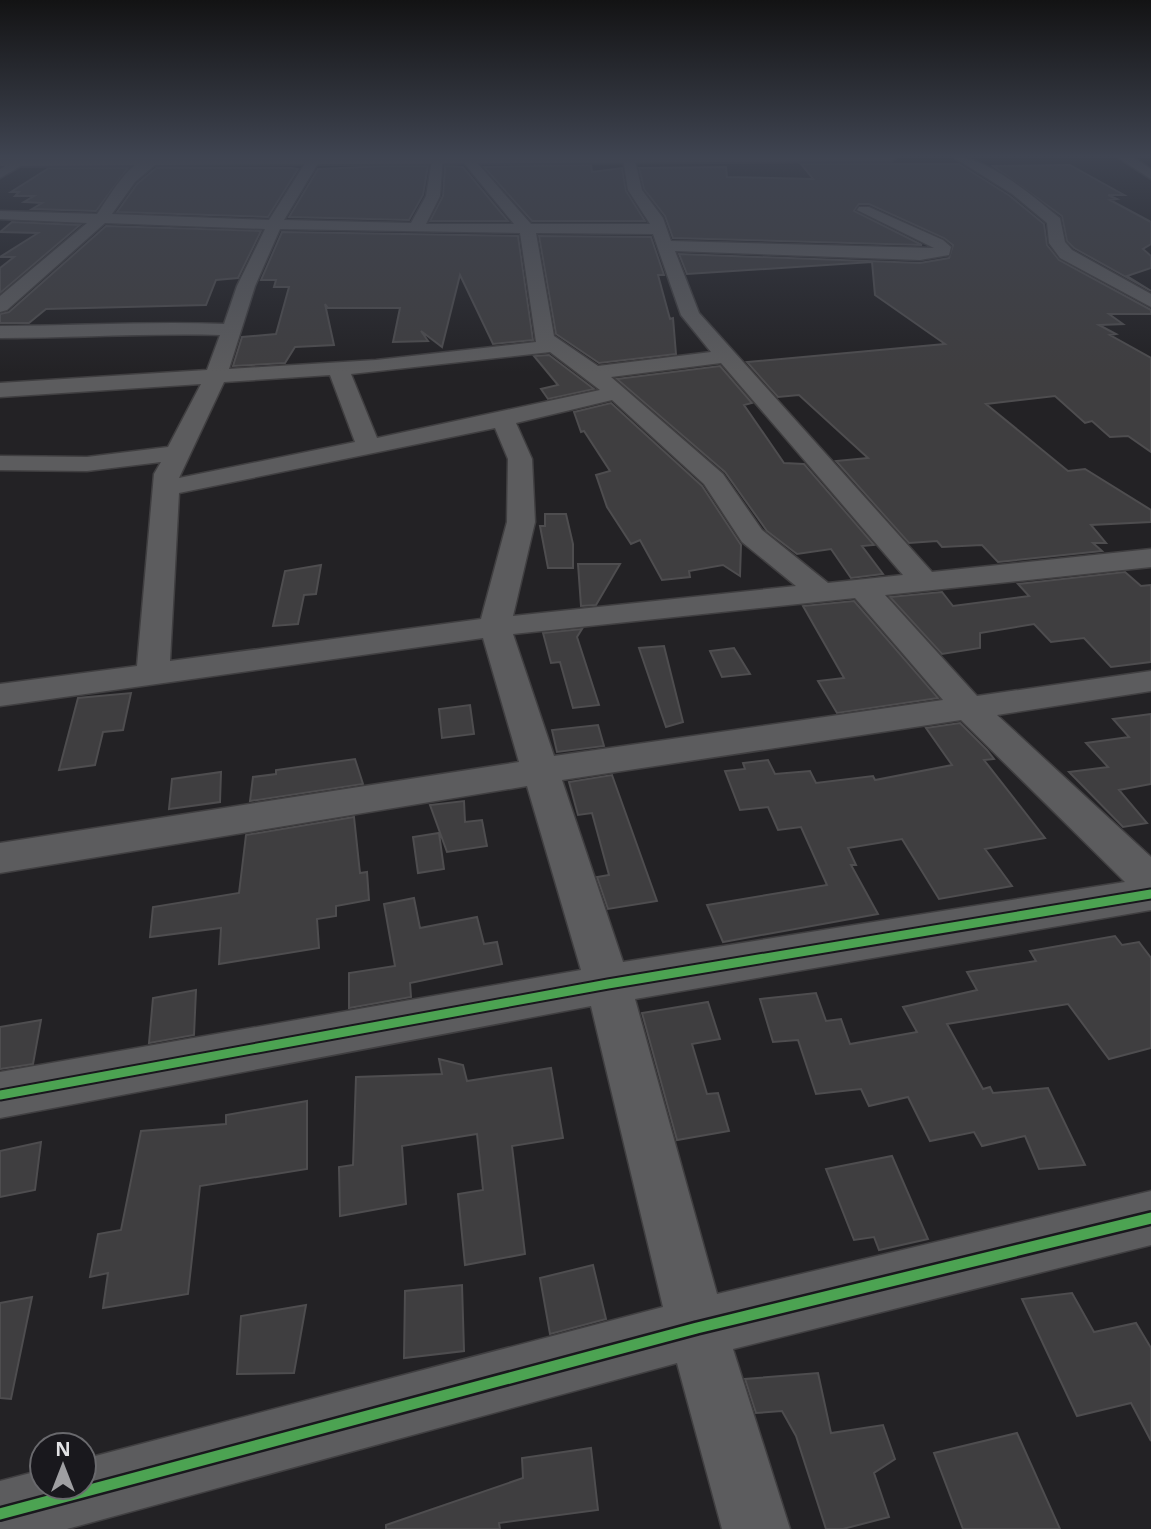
<svg xmlns="http://www.w3.org/2000/svg" width="1151" height="1529" font-family="'Open Sans',sans-serif">
	<rect width="100%" height="100%" fill="#232225"/>
	<path fill="#3f3e40" stroke="#4e4d4f" stroke-width="2" d="M801,164H959L1010,196L1044,224L1047,245L1059,260L1151,310V314H1109L1123,324L1099,325L1116,334L1110,335L1151,358V452L1128,436L1110,437L1092,421L1085,423L1055,396L986,404L1068,471L1085,469L1151,510V522L1091,525L1106,543H1093L1102,551L998,562L982,545L942,547L937,541L909,543L836,461L868,458L799,395L778,397L747,362L945,344L875,295L872,262L687,274L679,254L920,263L949,258L953,245L944,238L869,204H859L854,211L922,245L673,238L665,216L644,189L639,168L726,167L727,177L813,179Z
		M591,165L592,172L622,168L626,191L645,221H532L484,167Z
		M1070,165L1124,195H1108L1117,199L1110,200L1151,222V244L1143,249L1151,256V268L1127,276L1151,291L1074,248L1067,241L1062,216L993,166Z
		M388,166H428L423,195L409,220L289,217L318,169Z
		M445,166L463,167L508,221H430L443,196Z
		M49,168H128L96,211L32,209L42,203L24,202L34,196H15L19,192H11Z
		M156,168H292L298,169L268,217L117,212L137,184Z
		M12,222L80,225L0,293V268L14,257H0L38,233L0,232Z
		M106,226L261,231L238,278L216,280L206,305L46,309L29,323H0V314L9,312Z
		M282,232L518,236L533,340L493,344L460,275L442,347L421,331L428,341L393,342L400,308H328L325,304L334,345L295,347L285,363L233,366L242,337L276,334L289,287H274L276,280H261Z
		M539,236L651,237L664,275H658L670,319L673,318L676,354L599,363L556,334Z
		M549,355L594,389L548,399L541,389L558,385L534,356Z
		M720,366L752,403L744,405L784,463L804,464L874,545L862,546L883,574L851,578L831,549L797,554L767,531L725,472L617,379Z
		M611,403L702,486L741,545L740,576L723,565L689,571L690,577L662,580L640,540L631,544L607,507L596,475L610,471L584,431L581,432L574,412Z
		M545,514H566L573,544V568H548L540,526H545Z
		M578,564H620L596,605L581,606Z
		M321,565L316,594L304,595L298,624L273,626L285,571Z
		M1125,572L1141,586L1151,585V662L1111,667L1084,638L1051,642L1034,624L980,633V648L942,654L890,597L942,592L953,606L1029,596L1018,584Z
		M854,601L938,698L837,713L818,681L844,678L803,606Z
		M582,629L577,637L599,705L573,708L560,662L551,663L543,633Z
		M664,646L683,722L666,727L639,648Z
		M734,648L750,674L722,677L710,651Z
		M131,693L123,730L103,732L95,765L59,770L78,698Z
		M470,705L474,734L442,738L439,709Z
		M1151,714V784L1119,790L1147,823L1123,827L1069,772L1108,767L1086,743L1129,737L1113,719Z
		M960,723L987,750L994,759L984,760L1045,838L985,849L1012,886L939,899L902,839L848,848L856,865H851L878,914L723,942L707,905L827,885L801,827L778,830L768,807L740,810L725,771L745,769L743,763L768,760L775,774L810,771L816,783L873,776L875,780L952,765L926,728Z
		M598,725L604,746L557,752L552,730Z
		M355,759L363,784L250,801L253,777L276,774V770Z
		M221,772L220,802L169,809L172,779Z
		M612,775L657,901L608,909L597,877L609,875L592,813L578,815L569,782Z
		M464,801L465,822L482,820L487,846L447,852L430,805Z
		M354,817L360,873L367,872L369,900L336,906V916L317,919L319,948L219,964L221,928L150,937L153,907L239,893L246,835Z
		M439,833L444,869L418,873L413,837Z
		M414,898L420,928L477,917L484,944L497,942L502,964L410,983L411,997L349,1008V973L395,966L384,904Z
		M1115,936L1122,945L1139,942L1151,958V1048L1109,1059L1068,1004L947,1024L983,1089L990,1087L993,1093L1048,1088L1085,1165L1039,1169L1025,1136L982,1146L974,1132L930,1141L908,1097L869,1106L861,1089L816,1094L798,1040L773,1042L760,999L816,993L826,1021L841,1019L850,1044L917,1032L903,1007L977,990L967,972L1036,961L1030,951Z
		M196,990L194,1035L149,1043L153,998Z
		M708,1002L720,1039L692,1044L707,1094L718,1093L729,1131L677,1140L642,1013Z
		M41,1020L33,1064L0,1069V1027Z
		M439,1059L463,1065L467,1081L551,1068L563,1138L512,1146L525,1254L465,1265L458,1194L483,1190L477,1134L402,1146L406,1204L340,1216L339,1167L353,1165L356,1077L442,1074Z
		M307,1101V1169L200,1186L188,1294L103,1308L108,1273L90,1277L98,1234L121,1230L141,1131L226,1124V1115Z
		M41,1142L35,1190L0,1197V1151Z
		M892,1156L928,1239L879,1250L874,1237L854,1240L826,1169Z
		M593,1265L606,1319L550,1334L540,1278Z
		M462,1285L464,1351L404,1358L405,1291Z
		M1072,1293L1094,1332L1136,1323L1151,1348V1441L1131,1403L1077,1416L1022,1299Z
		M32,1297L11,1399L0,1398V1303Z
		M306,1305L294,1373L237,1374L241,1316Z
		M818,1373L831,1433L883,1425L895,1459L874,1473L889,1517L843,1529H826L796,1436L782,1411L756,1413L745,1379Z
		M1017,1433L1060,1529H963L934,1453Z
		M591,1448L598,1510L499,1523L500,1529H386V1525L523,1478L522,1458Z"/>
	<g fill="none" stroke-linecap="round" stroke-linejoin="round">
		<defs>
			<path id="minor" d="M152,157L157,161L156,164L135,182L112,214L269,220L309,157H319L320,160L284,220L411,223L426,196L432,160L443,157L440,196L426,224H514L459,157H472L531,224H650L628,190L623,159L634,157L642,190L663,218L671,241L934,248L857,210L859,207H869L943,240L951,247L949,255L920,260L675,251L699,313L932,572L1151,549V567L885,595L977,696L1151,671V691L997,715L1151,857V910L635,999L717,1294L1151,1191V1245L733,1349L790,1529H722L677,1363L67,1529H0V1481L42,1470V1487H84V1459L663,1307L591,1006L0,1118V1072L581,970L527,786L0,873V843L519,762L483,638L0,706V684L137,666L154,474L161,462L87,471L0,470V456L87,457L168,447L201,384L0,397V383L207,370L220,335C146,333 74,338 0,338V326C75,326 149,321 224,324L237,286L265,229L105,223L7,310L0,312V296L87,223L0,219V211L97,214C110,196 129,160 152,157ZM280,229L520,233L536,342L376,360L229,369L255,286ZM536,233L653,234L681,315L711,352L598,366L554,336ZM550,352L600,390L377,438L351,374ZM721,363L903,575L828,583L762,530L723,474L611,377ZM330,375L355,442L179,478L224,382ZM612,400L704,484L742,542L796,586L513,616L535,522L532,459L516,423ZM495,428L508,459L507,522L481,619L170,661L179,493ZM855,598L943,700L554,756L513,634ZM961,720L1125,882L623,962L562,780Z
				M953,157C989,157 1032,196 1060,218L1065,242L1072,250L1151,294V307L1060,258L1049,243L1047,223L1012,194Z
				M1117,157H1133L1151,169V179Z
				M17,159L28,162L0,178V169Z"/>
			<path id="major" d="M897,157L891,161L0,166V158Z"/>
		</defs>
		<use href="#minor" stroke="#403f41" stroke-width="3"/>
		<use href="#major" stroke="#403f41" stroke-width="4"/>
		<use href="#minor" fill="#5c5c5e" fill-rule="evenodd"/>
		<use href="#major" fill="#5f5a5a" fill-rule="evenodd"/>
		<defs>
			<path id="cycleway-far1" d="M0,1095L608,984L1151,894"/>
			<path id="cycleway" d="M0,1514L697,1328L1151,1218"/>
		</defs>
		<use href="#cycleway-far1" stroke="#19181d" stroke-width="13"/>
		<use href="#cycleway" stroke="#19181d" stroke-width="16"/>
		<use href="#cycleway-far1" stroke="#4ca352" stroke-width="9"/>
		<use href="#cycleway" stroke="#4ca352" stroke-width="11"/>
	</g>
	<linearGradient id="sky" x2="0" y2="1"><stop stop-color="#131314"/><stop offset="0.42" stop-color="#3f4451"/><stop offset="1" stop-color="#3f4451" stop-opacity="0"/></linearGradient>
	<rect width="1151" height="372" fill="url(#sky)"/>
	<g transform="translate(63 1466)"><circle r="33" fill="#19181d" stroke="#69696d" stroke-width="2"/>
	<path d="M0-5L12 26L0 18L-12 26Z" fill="#9f9fa2"/>
	<text y="-10" font-size="19" font-weight="bold" text-anchor="middle" fill="#e2e2e5">N</text>
	</g>
</svg>
